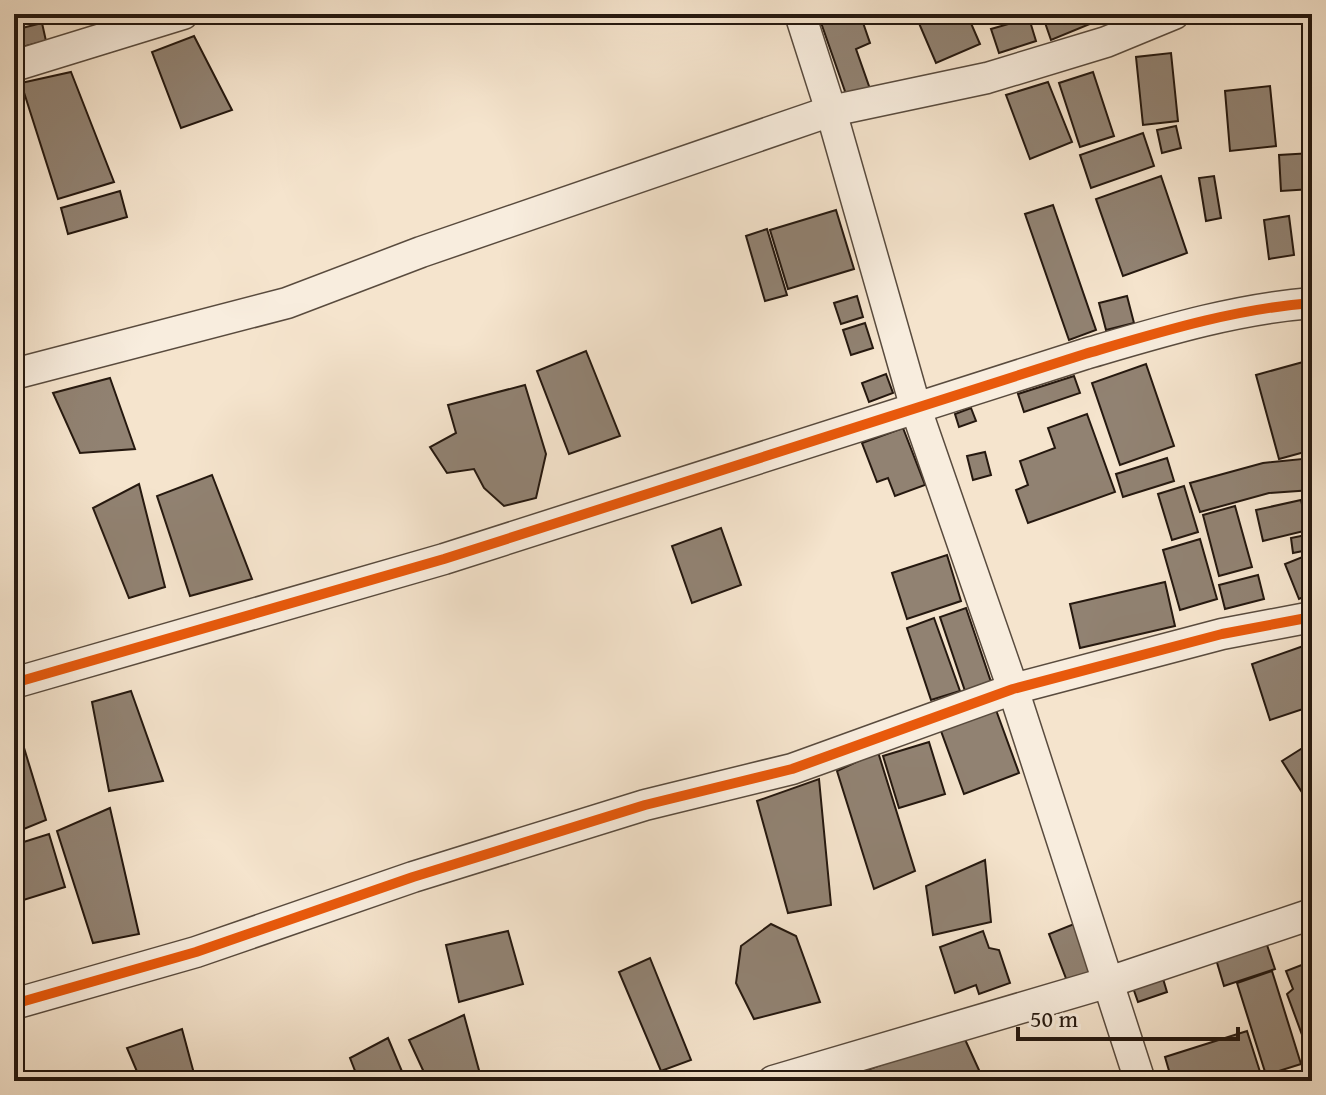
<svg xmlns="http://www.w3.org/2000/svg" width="1326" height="1095" font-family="'Gentium Book Plus',serif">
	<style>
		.building { fill: #918272; stroke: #25180f; stroke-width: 2 }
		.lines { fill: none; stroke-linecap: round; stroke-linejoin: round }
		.minor-casing { stroke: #594b3e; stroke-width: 33 }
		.minor { stroke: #f8edde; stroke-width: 30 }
		.cycleway-casing { stroke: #f8edde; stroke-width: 15 }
		.cycleway { stroke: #e8590c; stroke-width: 10 }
	</style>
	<rect width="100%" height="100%" fill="#f5e4cd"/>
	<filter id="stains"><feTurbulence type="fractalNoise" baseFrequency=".0025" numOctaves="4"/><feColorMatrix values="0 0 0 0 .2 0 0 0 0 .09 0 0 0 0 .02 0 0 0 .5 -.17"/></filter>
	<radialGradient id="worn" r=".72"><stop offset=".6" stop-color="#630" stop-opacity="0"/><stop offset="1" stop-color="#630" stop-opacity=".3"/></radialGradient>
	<g class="building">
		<polygon points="818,14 860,14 870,43 856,49 870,89 847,97"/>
		<polygon points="915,14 967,14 980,44 936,63"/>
		<polygon points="1042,14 1114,14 1051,40"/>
		<polygon points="1029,18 1036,41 999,53 991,29"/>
		<polygon points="42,23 46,41 14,49 14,30"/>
		<polygon points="194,36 232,110 181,128 152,52"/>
		<polygon points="1171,53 1178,121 1143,125 1136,57"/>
		<polygon points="71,72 114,182 58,199 21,83"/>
		<polygon points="1093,72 1114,136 1080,147 1059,83"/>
		<polygon points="1048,82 1072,142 1030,159 1006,95"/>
		<polygon points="1270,86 1276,146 1230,151 1225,91"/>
		<polygon points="1176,126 1181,148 1162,153 1157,130"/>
		<polygon points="1143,133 1154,166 1091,188 1080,155"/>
		<polygon points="1312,153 1312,189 1281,191 1279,155"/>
		<polygon points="1161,176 1187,253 1123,276 1096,199"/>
		<polygon points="1214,176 1221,218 1206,221 1199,178"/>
		<polygon points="120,191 127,217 68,234 61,208"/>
		<polygon points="1053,205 1096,330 1069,340 1025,214"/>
		<polygon points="836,210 854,269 788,289 770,230"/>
		<polygon points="1289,216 1294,255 1269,259 1264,220"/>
		<polygon points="767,229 787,295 765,301 746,236"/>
		<polygon points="857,296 863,317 841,324 834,303"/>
		<polygon points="1127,296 1134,323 1106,330 1099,303"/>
		<polygon points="865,323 873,348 851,355 843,330"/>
		<polygon points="586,351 620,436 569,454 537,371"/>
		<polygon points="1303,362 1312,395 1312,450 1279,459 1256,375"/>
		<polygon points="1146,364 1174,446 1120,465 1092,383"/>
		<polygon points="886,374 893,393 869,402 862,383"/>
		<polygon points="1074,376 1080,393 1024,412 1018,394"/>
		<polygon points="110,378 135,449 80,453 53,393"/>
		<polygon points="525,385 546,454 536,498 504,506 484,488 474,469 447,473 430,447 456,433 448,405"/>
		<polygon points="971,408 976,421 959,427 955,414"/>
		<polygon points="1087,414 1115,492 1028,523 1016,490 1028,485 1020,461 1055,448 1048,428"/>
		<polygon points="903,428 925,485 895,496 888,478 877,482 862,443"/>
		<polygon points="985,452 991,475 973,480 967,456"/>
		<polygon points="1167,458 1174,481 1123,497 1116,474"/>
		<polygon points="1312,458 1312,490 1269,493 1200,512 1190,483 1263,463"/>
		<polygon points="212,475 252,579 190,596 157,496"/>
		<polygon points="139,484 165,587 129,598 93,508"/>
		<polygon points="1184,486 1198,532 1172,540 1158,494"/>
		<polygon points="1301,500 1308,530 1263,541 1256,510"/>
		<polygon points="1235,506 1252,567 1219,576 1203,515"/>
		<polygon points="721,528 741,585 692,603 672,546"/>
		<polygon points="1306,535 1308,550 1293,553 1291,538"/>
		<polygon points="1200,539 1217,599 1180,610 1163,550"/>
		<polygon points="947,555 961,601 907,619 892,573"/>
		<polygon points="1305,556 1312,572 1312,593 1299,599 1285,564"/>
		<polygon points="1258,575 1264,599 1225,609 1219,585"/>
		<polygon points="1165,582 1175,626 1080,648 1070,604"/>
		<polygon points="966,608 991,682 965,691 940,617"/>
		<polygon points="934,618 960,691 931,700 907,628"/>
		<polygon points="1312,643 1312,668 1307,670 1312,685 1312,706 1270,720 1252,664"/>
		<polygon points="131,691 163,781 109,791 92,702"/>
		<polygon points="996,710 1019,773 964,794 941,731"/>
		<polygon points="14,715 46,820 14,833"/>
		<polygon points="929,742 945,794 899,808 883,756"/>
		<polygon points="1312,742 1312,808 1282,761"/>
		<polygon points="878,752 915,871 874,889 837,771"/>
		<polygon points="819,779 831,905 788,913 757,801"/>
		<polygon points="110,808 139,934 93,943 57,831"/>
		<polygon points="49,834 65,887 14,903 14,845"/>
		<polygon points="985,860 991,922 933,935 926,886"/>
		<polygon points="771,924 796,936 820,1002 754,1019 736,983 741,946"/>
		<polygon points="1074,924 1092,972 1067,981 1049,934"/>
		<polygon points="508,931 523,984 459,1002 446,945"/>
		<polygon points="983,931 989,948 999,950 1010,983 979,994 976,985 955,993 940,947"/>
		<polygon points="1265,939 1275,969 1224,986 1215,956"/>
		<polygon points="650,958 691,1060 661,1071 619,972"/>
		<polygon points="1312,961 1312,1062 1287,994 1293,989 1286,971"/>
		<polygon points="1272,971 1301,1064 1266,1075 1237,983"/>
		<polygon points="1161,972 1167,992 1138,1002 1131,982"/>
		<polygon points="464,1015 480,1074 463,1081 428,1081 409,1040"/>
		<polygon points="182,1029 196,1081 141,1081 127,1048"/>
		<polygon points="1247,1031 1262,1078 1253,1081 1172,1081 1165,1057"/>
		<polygon points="963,1035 984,1081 846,1081 845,1078"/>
		<polygon points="388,1038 406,1081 359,1081 350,1058"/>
	</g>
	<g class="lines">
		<defs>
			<g id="minor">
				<polyline points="800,14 831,111 916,409 1013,689 1140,1081"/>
				<polyline points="14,66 183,14"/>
				<polyline points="14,374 287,303 421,252 831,111 987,78 1106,42 1174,14"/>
				<path d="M14,683L444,559L1085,354C1160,332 1234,309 1312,303"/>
				<polyline points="14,1004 196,952 413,877 645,805 792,769 1013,689 1222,634 1312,617"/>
				<polyline points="773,1081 1109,982 1312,914"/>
			</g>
		</defs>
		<use href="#minor" class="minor-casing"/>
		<use href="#minor" class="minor"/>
		<defs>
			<g id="cycleway">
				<path d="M14,683L444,559L1085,354C1160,332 1234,309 1312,303"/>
				<polyline points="14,1004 196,952 413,877 645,805 792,769 1013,689 1222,634 1312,617"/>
			</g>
		</defs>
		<use href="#cycleway" class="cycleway-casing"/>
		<use href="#cycleway" class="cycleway"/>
	</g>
	<rect width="1326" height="1095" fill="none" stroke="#f5e4cd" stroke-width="48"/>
	<rect x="16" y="16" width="1294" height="1063" fill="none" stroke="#25180f" stroke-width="4"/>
	<rect x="24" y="24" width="1278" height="1047" fill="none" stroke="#25180f" stroke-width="2"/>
	<path d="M1018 1027v12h220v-12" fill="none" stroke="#25180f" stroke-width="4"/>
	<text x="1030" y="1027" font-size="24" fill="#25180f" stroke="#f8edde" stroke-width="6" paint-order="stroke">50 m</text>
	<rect width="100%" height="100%" filter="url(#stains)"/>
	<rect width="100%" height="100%" fill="url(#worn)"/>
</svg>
